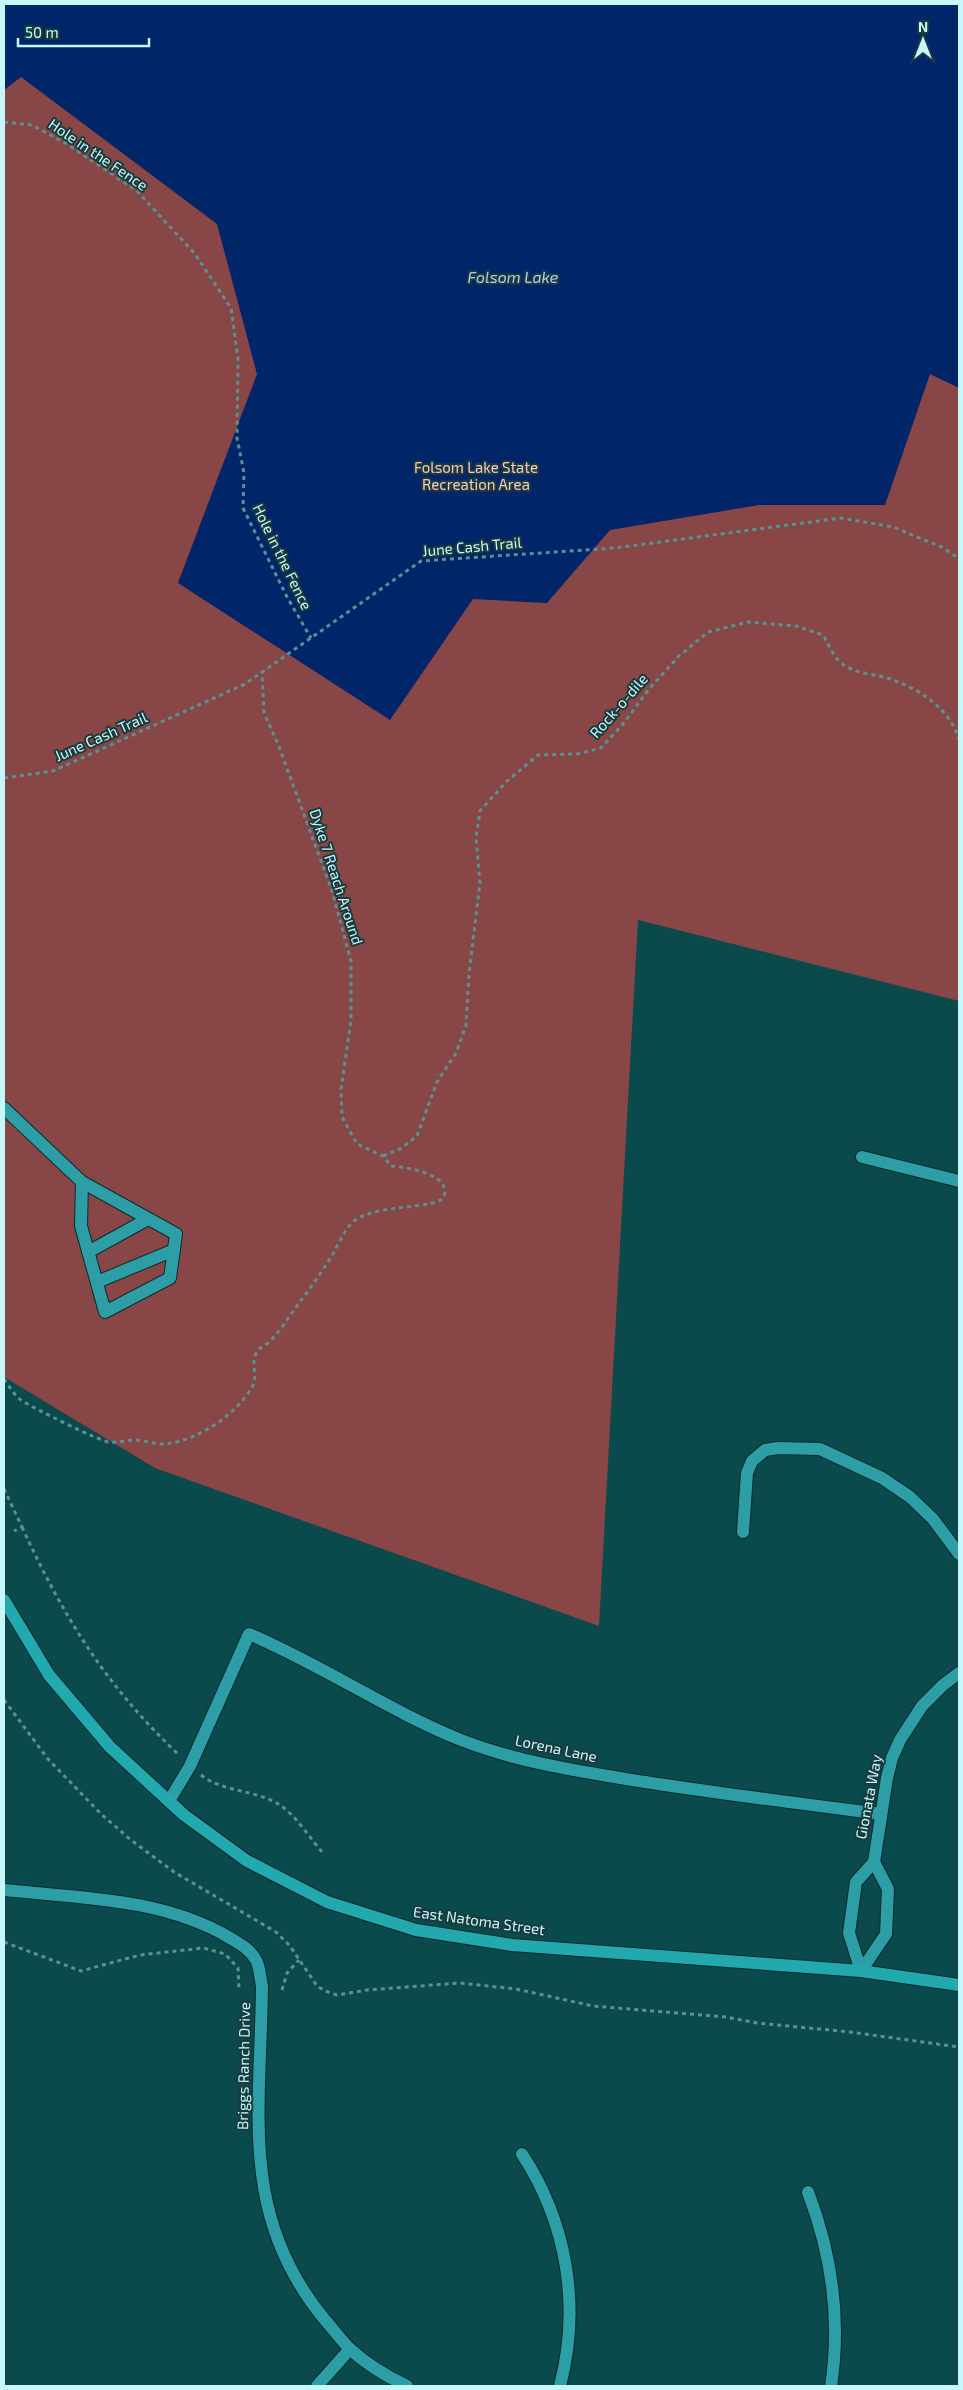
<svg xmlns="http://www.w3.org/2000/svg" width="963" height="2390" font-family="'Exo 2',sans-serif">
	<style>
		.green { fill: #894646 }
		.water { fill: #002569 }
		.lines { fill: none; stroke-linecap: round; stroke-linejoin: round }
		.minor-casing { stroke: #092c2e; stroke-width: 14 }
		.major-casing { stroke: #092c2e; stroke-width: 14 }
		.path { stroke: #599294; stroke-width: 3; stroke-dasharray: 4 4; stroke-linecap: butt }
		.minor { stroke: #2d9ea5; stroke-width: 12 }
		.major { stroke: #22a8af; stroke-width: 12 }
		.labels { text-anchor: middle; stroke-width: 4; stroke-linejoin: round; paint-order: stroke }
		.street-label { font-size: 15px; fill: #c7f7f9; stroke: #1a3b3d }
		.park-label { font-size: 15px; fill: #fbc5c3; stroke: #1a3b3d }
		.water-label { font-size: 16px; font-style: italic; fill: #b1c9f1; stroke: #1a3b3d }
	</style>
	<rect width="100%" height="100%" fill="#0a494c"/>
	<polygon class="green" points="4,4 959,4 959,1001 638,920 599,1626 155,1468 4,1377"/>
	<polygon class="water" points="4,4 959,4 959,388 930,374 885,505 759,505 610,530 547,603 473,599 390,720 178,583 257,374 217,224 21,77 4,90"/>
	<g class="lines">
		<defs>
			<g id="minor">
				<polyline points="4,1108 82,1182 176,1234 170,1278 105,1312 81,1226 82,1182"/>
				<polyline points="862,1157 959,1181"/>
				<polyline points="88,1252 148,1219"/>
				<polyline points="97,1282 174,1250"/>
				<polyline points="743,1532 747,1473 752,1461 765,1450 778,1448 820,1449 882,1478 910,1497 933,1519 959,1554"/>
				<path d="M169,1801L190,1766L249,1634C322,1665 387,1710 461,1740C520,1763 583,1772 645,1782C723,1794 802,1804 881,1814"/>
				<path d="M4,1890C80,1898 163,1898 230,1938C240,1944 250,1949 256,1960C260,1967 260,1978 262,1986C261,2111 238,2215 325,2320C333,2329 341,2340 350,2349C365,2363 388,2377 407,2386"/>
				<polyline points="861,1971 849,1933 856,1882 874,1862 887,1778 892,1758 900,1740 922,1706 943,1685 959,1673"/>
				<polyline points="861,1971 886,1934 888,1889 874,1862"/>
				<path d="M522,2154C567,2223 581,2306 560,2386"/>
				<path d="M808,2192C832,2255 841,2320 831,2386"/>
				<polyline points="317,2386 350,2349"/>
			</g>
			<polyline id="major" points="4,1600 49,1675 110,1747 184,1815 247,1861 327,1902 416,1930 512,1945 861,1971 959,1985"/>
		</defs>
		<use href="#minor" class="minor-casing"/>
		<use href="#major" class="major-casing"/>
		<g class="path">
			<polyline points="4,122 32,125 67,144 137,191 195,254 231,308 238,359 237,438 244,473 243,508 287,597 311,638"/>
			<polyline points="4,778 53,771 245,684 421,561 615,548 841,518 893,527 944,548 959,559"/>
			<path d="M383,1156L400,1149L417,1136L437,1082L456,1053L466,1025L469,973L480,883L476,837L480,811L506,782L538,755L577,754L601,748L623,724L649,689L679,656L708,632L748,622L796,626L823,635C828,643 832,654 839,661C853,675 876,673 893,680C921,690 951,710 959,740"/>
			<path d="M4,1379C9,1386 14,1395 21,1400C29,1406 101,1442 109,1442C116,1443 124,1441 132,1440C143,1439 154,1445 165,1444C197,1441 238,1414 253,1385C258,1375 250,1363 257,1352C260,1347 264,1346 268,1343C278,1334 286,1321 294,1310C307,1292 321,1274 333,1254C338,1245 343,1233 350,1225C368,1202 439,1211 444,1196C452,1174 405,1167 391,1166L383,1156L357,1144L342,1117L341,1089L351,1020V961L332,891L278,744L264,713L262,672"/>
			<polyline points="4,1489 22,1527 14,1531"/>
			<path d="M22,1527C64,1618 106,1686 179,1755"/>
			<polyline points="4,1700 48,1759 101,1814 131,1840 174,1872 276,1932 290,1946 317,1986 325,1991 337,1995 367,1990 460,1983 516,1989 593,2006 726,2017 757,2023 850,2032 959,2047"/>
			<path d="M201,1775C226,1794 260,1789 284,1808C298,1819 310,1838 322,1852"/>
			<polyline points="4,1942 81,1971 140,1955 203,1948 225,1954 238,1968 239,1989"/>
			<polyline points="282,1990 287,1973 299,1960"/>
		</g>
		<use href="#minor" class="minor"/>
		<use href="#major" class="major"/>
	</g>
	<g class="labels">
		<g class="street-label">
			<text transform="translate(98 155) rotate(34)" y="5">Hole in the Fence</text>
			<text transform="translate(472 547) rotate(-5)" y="5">June Cash Trail</text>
			<text transform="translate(282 557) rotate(64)" y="5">Hole in the Fence</text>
			<text transform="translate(619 706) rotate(-49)" y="5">Rock-o-dile</text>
			<text transform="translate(101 737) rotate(-24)" y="5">June Cash Trail</text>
			<text transform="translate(336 877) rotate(72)" y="5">Dyke 7 Reach Around</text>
			<text transform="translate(556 1749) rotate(12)" y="5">Lorena Lane</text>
			<text transform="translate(869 1797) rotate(-79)" y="5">Gionata Way</text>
			<text transform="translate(479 1921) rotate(8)" y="5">East Natoma Street</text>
			<text transform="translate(244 2066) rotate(-89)" y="5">Briggs Ranch Drive</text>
		</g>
		<g class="park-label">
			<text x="476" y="473">Folsom Lake State<tspan x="476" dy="17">Recreation Area</tspan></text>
		</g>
		<g class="water-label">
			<text x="513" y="283">Folsom Lake</text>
		</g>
	</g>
	<rect width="963" height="2390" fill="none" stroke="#c7f7f9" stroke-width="10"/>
	<g transform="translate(923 40)" stroke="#1a3b3d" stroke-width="4" paint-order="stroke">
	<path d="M0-4L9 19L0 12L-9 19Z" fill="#c7f7f9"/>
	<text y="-8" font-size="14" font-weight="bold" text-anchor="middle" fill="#c7f7f9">N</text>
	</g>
	<path d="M18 38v8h131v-8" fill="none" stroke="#c7f7f9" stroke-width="2.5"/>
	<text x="25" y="38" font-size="15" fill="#c7f7f9" stroke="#1a3b3d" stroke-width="4" paint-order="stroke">50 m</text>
</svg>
